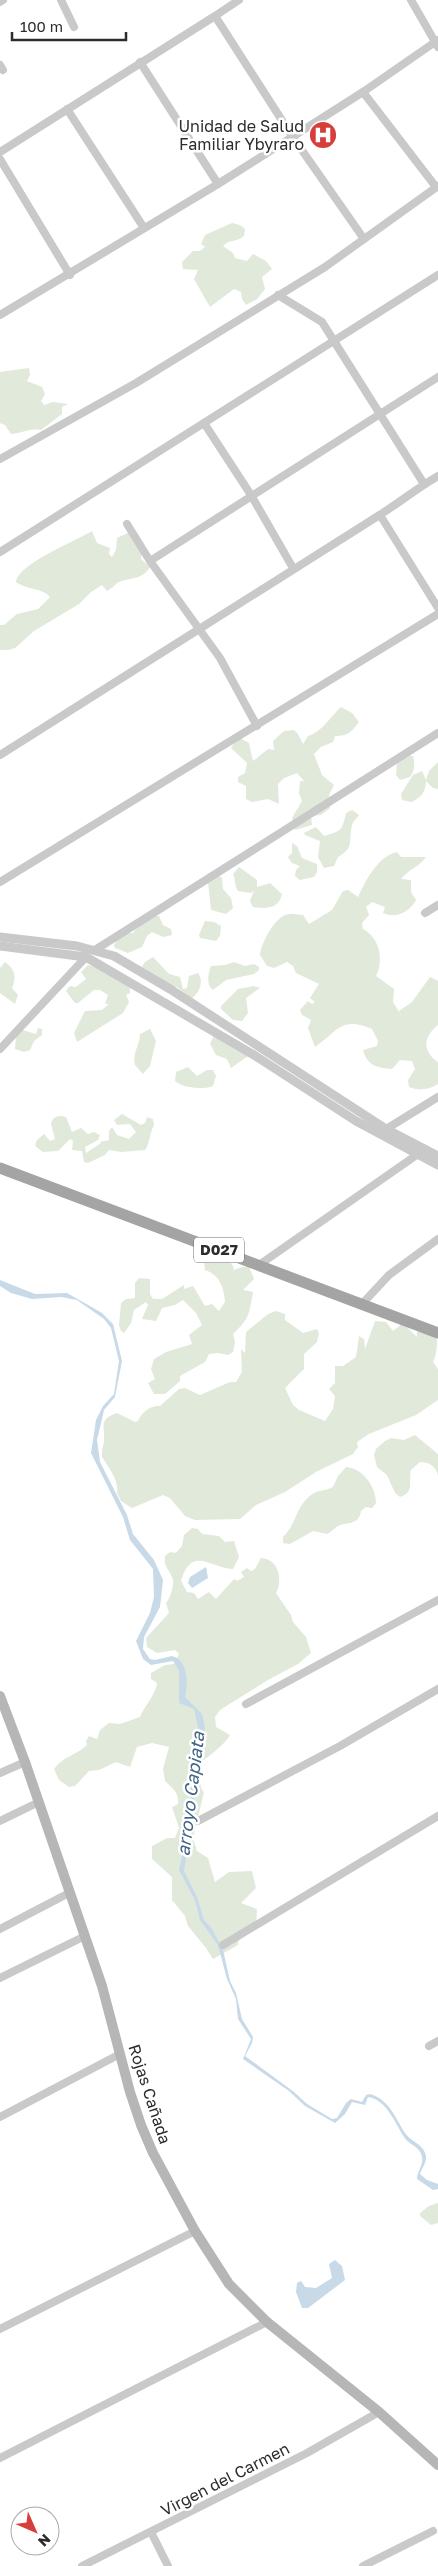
<svg xmlns="http://www.w3.org/2000/svg" width="438" height="2566" font-family="'Golos Text',sans-serif">
	<style>
		.green { fill: #e1e9db }
		.water { fill: #c8d9e8 }
		.lines { fill: none; stroke-linecap: round; stroke-linejoin: round }
		.minor { stroke: #c9c9c9; stroke-width: 8 }
		.tertiary { stroke: #c9c9c9; stroke-width: 9 }
		.secondary { stroke: #b6b6b6; stroke-width: 10 }
		.primary { stroke: #a4a4a4; stroke-width: 11 }
		.labels { text-anchor: middle; stroke-width: 5; stroke-linejoin: round; paint-order: stroke }
		.shield { fill: #fff; stroke: #6b6b6b; stroke-width: 1 }
		.shield-label { font-size: 15px; font-weight: bold; fill: #2c2c2c }
		.poi-label { font-size: 16px; fill: #2c2c2c; stroke: #fff; text-anchor: end }
		.street-label { font-size: 16px; fill: #2c2c2c; stroke: #fff }
		.water-label { font-size: 18px; font-style: italic; fill: #416687; stroke: #fff }
	</style>
	<rect width="100%" height="100%" fill="#fff"/>
	<g class="green">
		<path d="M232,223L240,225L245,229L244,236C238,242 230,239 223,246L233,253L235,258L247,261L253,254L266,261L272,269L262,277L265,289L257,299L246,305L242,299L241,292L234,289L210,307L194,279L198,270L183,269L182,262L193,251H200L205,247L201,244L205,235Z"/>
		<path d="M29,368L30,375L27,381L42,387L45,394L41,401L44,405L53,402L68,404L62,407V414L41,430C29,428 23,433 11,434L5,425L0,423V372Z"/>
		<path d="M92,531L97,543L110,548L109,554L112,557L116,550L117,538L132,531L143,546L141,559L150,567C142,581 128,577 117,583C114,586 111,589 107,591L102,585L91,592L79,604L34,631L15,648L8,650H0V625H4L17,614L38,609L50,597C43,588 27,590 16,582C19,563 76,541 92,531Z"/>
		<path d="M341,707L352,713L359,722C351,732 349,736 335,736L333,742L321,747L314,754L322,775L334,785L329,795L330,808L321,815L311,816L312,825L295,830L292,818L302,801L299,793L300,781H304L297,773L284,778L278,784L279,804L268,799L252,802L246,799V786L238,782V777L245,773L247,763L231,748L238,737L249,743L253,761L268,749L274,750L273,741L284,731L294,730L298,734L303,744L308,736C322,732 330,717 341,707Z"/>
		<path d="M407,756H413C416,764 413,774 410,777L400,780L396,775L397,763Z"/>
		<path d="M438,762V789L433,788L426,781C425,793 422,797 411,802L402,800L401,794L413,775L422,771L426,780L429,771Z"/>
		<path d="M352,810L359,815C357,818 353,821 352,825C348,842 355,847 338,857L334,866L324,868L318,857L320,841L305,835L304,833L316,827L324,836C340,831 342,832 346,813Z"/>
		<polygon points="292,843 297,846 302,858 317,864 317,872 314,877 300,880 295,876 296,870 300,866 292,863 288,857 292,853"/>
		<path d="M397,852L401,857H426C419,867 409,869 401,879L411,880V892L416,900C409,912 397,919 383,913L385,907L372,902L366,907L369,915L362,923L363,929C380,938 384,960 376,976L394,989L393,1002L401,1015L399,1011L412,1002L430,977L438,981V1025C423,1037 422,1051 438,1062V1084C429,1090 419,1091 409,1087L408,1080L415,1069L412,1061L400,1060L392,1069C378,1068 367,1066 363,1050L377,1046L378,1041L372,1029C341,1016 338,1031 315,1047L308,1028L311,1020L302,1015L300,1010L308,1001L312,1004L315,1002L310,998L319,984L296,973L293,966L287,962L274,968L267,966L260,955C261,943 276,914 290,914C294,913 299,915 303,915L309,924L332,910L343,891L348,890L358,897C366,880 378,856 397,852Z"/>
		<path d="M239,867L257,880V887L270,883L282,894C279,909 266,909 253,907L250,901L254,890L251,893L238,891C234,886 236,880 233,874Z"/>
		<polygon points="217,874 222,878 223,889 231,898 233,908 226,914 211,910 208,882"/>
		<path d="M153,916H159L163,925L171,929L172,935L163,937L152,932L147,936L142,947L128,953L115,948L114,945C121,936 121,933 133,933L141,922Z"/>
		<polygon points="205,921 214,922 221,926 220,936 216,941 200,938 199,935"/>
		<path d="M153,957L169,974L180,977L183,989L187,988L189,976L198,973C204,981 200,993 191,999L177,987H170L142,967L145,962Z"/>
		<path d="M5,962C15,969 17,977 12,988L18,995L15,1004L0,993V968Z"/>
		<path d="M234,962L245,966L254,964L259,967V970L254,974L226,980L213,990C206,985 208,973 211,966L225,965Z"/>
		<polygon points="88,965 104,969 130,983 130,993 126,995 129,1002 123,1013 77,1042 74,1033 85,1011 102,1010 109,1004 105,1004 108,995 100,990 94,990 78,1003 75,1003 66,991 70,986 76,987 86,979 81,972"/>
		<polygon points="254,986 260,988 246,998 248,1013 242,1021 233,1020 221,1009 221,1006 238,989"/>
		<polygon points="38,1028 42,1029 42,1035 34,1041 30,1050 24,1052 15,1049 16,1036 23,1030 36,1034"/>
		<path d="M150,1029L156,1041L150,1066L143,1074L135,1065C132,1053 140,1045 140,1034Z"/>
		<polygon points="214,1035 238,1051 240,1049 248,1056 231,1068 227,1059 216,1055 210,1044"/>
		<path d="M188,1067L197,1076L207,1070H213L216,1076L213,1086C204,1090 182,1088 175,1081L176,1072Z"/>
		<path d="M122,1114L141,1125L145,1123L147,1117L153,1119L154,1125C150,1132 149,1146 145,1150L121,1152L109,1150L105,1155L88,1163L84,1162L82,1151L72,1150L73,1141L70,1139L58,1151L43,1152L35,1146L37,1140L44,1134L50,1141L55,1139L51,1124C53,1116 59,1115 66,1117L72,1132L81,1128L88,1134L94,1132L100,1135L98,1140L85,1147L86,1153L101,1143L100,1142L109,1140V1131L112,1127L117,1135L129,1139L136,1132L130,1124L117,1125L114,1120Z"/>
		<path d="M221,1255L232,1264L234,1270L242,1267H249L254,1279L243,1290L253,1292C249,1314 250,1318 233,1334L235,1342L233,1352L228,1355L218,1353L209,1354L205,1362L180,1376V1381L165,1394H154L148,1383L155,1379L151,1369L154,1359L166,1352L192,1344L189,1335L202,1325L196,1313L183,1300L175,1305L162,1308L156,1321L142,1319L148,1305L146,1302L134,1310L131,1323L124,1333L121,1331L119,1325L121,1303L126,1299L135,1298V1283L139,1278L150,1279V1294L153,1299H162L184,1285V1289L193,1286L205,1306L212,1304L219,1311L225,1302C224,1288 220,1275 205,1270L204,1261Z"/>
		<path d="M276,1311L285,1314V1320L303,1333L317,1329L319,1333L317,1342L304,1354V1369L285,1388L293,1405L299,1410L325,1421L333,1409L335,1396L329,1389L335,1383V1366H343L356,1357L359,1336L364,1339L365,1349L375,1321L386,1322L393,1331L403,1323L417,1337V1332L435,1327C438,1335 438,1353 433,1362L438,1369V1400L416,1415L369,1434L357,1442L358,1447L353,1454L316,1472L285,1492L256,1505L240,1519L195,1520L185,1516L170,1498L163,1495L132,1508L121,1501L117,1493C119,1480 109,1468 102,1457C101,1450 104,1446 104,1440C105,1425 98,1420 117,1413L135,1422L138,1421C141,1413 150,1405 160,1406L179,1389L185,1388L200,1395L230,1382H236L242,1372L241,1349L245,1353L246,1332L268,1314Z"/>
		<path d="M415,1435L438,1454V1476C436,1466 429,1462 420,1462L411,1470C408,1482 415,1492 400,1497L395,1493L387,1475L377,1467L374,1455L376,1449L385,1441L391,1438L404,1440Z"/>
		<path d="M346,1467C363,1468 376,1487 376,1503L372,1508L366,1507L361,1511C359,1524 351,1522 340,1525C335,1527 332,1532 327,1534L313,1531L290,1544L283,1543V1537C296,1525 296,1506 311,1495C317,1490 326,1491 333,1487L338,1476Z"/>
		<path d="M192,1528L198,1529L202,1534L219,1536L225,1542L234,1541L239,1557L233,1569C209,1568 192,1545 181,1581L187,1592L194,1593L198,1599L209,1592L216,1599L234,1579L237,1581L244,1577L241,1572L247,1568L251,1571L255,1569L261,1558C279,1559 283,1580 276,1593L291,1615L293,1622L306,1637L311,1653L298,1664L268,1680L220,1710L215,1717L216,1727L230,1735C224,1746 208,1756 198,1765L201,1788L204,1792L193,1838L197,1851L208,1858L215,1882L229,1872L252,1871L256,1888L241,1903L257,1909L256,1927L239,1937L238,1945L213,1959L206,1948L188,1926L185,1916L172,1900V1877L152,1859V1846L167,1838H175L179,1828L172,1807L178,1804C179,1792 173,1789 165,1781L163,1769L169,1747L152,1743L137,1747L130,1767L116,1762L99,1770L89,1771L75,1786L69,1787L59,1780L54,1769C63,1756 77,1755 87,1745L86,1741L89,1736L97,1739L100,1730L109,1723L120,1724L140,1717C144,1707 157,1692 157,1683L151,1679V1673L165,1665L174,1664L179,1654L175,1650L157,1653L147,1647L146,1638L169,1613L166,1603C170,1599 174,1586 173,1580C171,1571 163,1567 165,1556L170,1552L176,1553L182,1546L184,1535Z"/>
		<polygon points="438,2203 438,2223 431,2225 420,2216 420,2213 429,2206"/>
	</g>
	<g class="water">
		<path d="M0,1280L35,1294L67,1293L102,1313L113,1324L122,1361L115,1397L104,1410L97,1440L100,1462L127,1515L133,1534L154,1560L163,1580L160,1607L144,1637L143,1649L150,1659L155,1660L172,1656C189,1661 188,1683 185,1697L202,1714L205,1728L195,1776L196,1792L191,1811L192,1821L184,1871L197,1897L204,1920L212,1929L223,1950L230,1981L236,1993L242,2019L253,2037L252,2043L245,2056L294,2092L307,2104L332,2119L337,2118L346,2103L351,2099L362,2102L366,2095L370,2094C390,2100 395,2118 405,2133C411,2142 424,2144 426,2156C427,2162 422,2168 420,2174L427,2180L438,2184V2189L433,2190L417,2179C417,2171 424,2164 422,2157C420,2146 409,2145 404,2137C395,2123 387,2100 368,2097L365,2105L352,2102L345,2114L335,2123L305,2106L289,2091L243,2059L251,2039L238,2019L236,1999L227,1979L218,1945L200,1920L195,1900L179,1870L188,1829L192,1771L200,1736L194,1709L179,1703V1671L173,1661L151,1665L143,1659L136,1641L150,1613L154,1597L153,1569L130,1540L123,1517L91,1453L96,1420L103,1406L114,1394L119,1361L111,1328L104,1319L77,1300L61,1297L32,1299L11,1293L0,1286Z"/>
		<polygon points="206,1567 208,1578 192,1588 188,1583 190,1577"/>
		<polygon points="335,2260 342,2266 345,2280 308,2308 302,2308 296,2292 297,2283 301,2281 305,2287 316,2288 332,2278 329,2264"/>
	</g>
	<g class="lines">
		<g class="minor">
			<polyline points="61,0 74,27"/>
			<polyline points="239,0 215,16 292,136 364,239"/>
			<polyline points="411,0 438,47"/>
			<polyline points="0,2 3,0"/>
			<polyline points="140,62 218,184"/>
			<polyline points="0,65 3,70"/>
			<polyline points="363,92 436,187"/>
			<polyline points="67,109 144,228"/>
			<polyline points="0,152 215,16"/>
			<polyline points="0,159 70,275"/>
			<polyline points="278,295 322,322 424,484"/>
			<polyline points="0,315 218,184 363,92 438,40"/>
			<polyline points="204,423 251,495 293,568"/>
			<polyline points="0,459 136,383 325,267 438,186"/>
			<polyline points="380,515 438,608"/>
			<polyline points="127,524 150,561"/>
			<polyline points="0,552 438,275"/>
			<polyline points="257,726 220,658 150,561 438,377"/>
			<path d="M0,755C126,676 252,595 378,516C399,503 417,488 438,476"/>
			<polyline points="0,882 438,614"/>
			<polyline points="425,913 438,905"/>
			<polyline points="95,950 438,733"/>
			<polyline points="0,1049 86,957"/>
			<polyline points="383,1131 438,1097"/>
			<polyline points="259,1265 418,1154"/>
			<polyline points="362,1304 389,1275 438,1239"/>
			<polyline points="246,1704 438,1600"/>
			<polyline points="0,1773 25,1762"/>
			<polyline points="0,1821 39,1802"/>
			<polyline points="198,1821 340,1746 438,1689"/>
			<polyline points="0,1929 69,1893"/>
			<polyline points="223,1945 438,1816"/>
			<polyline points="0,1978 85,1936"/>
			<polyline points="429,2046 438,2041"/>
			<polyline points="0,2117 120,2054"/>
			<polyline points="0,2329 195,2231"/>
			<polyline points="0,2458 267,2322"/>
			<polyline points="151,2532 168,2566"/>
			<polyline points="82,2566 307,2453 379,2412"/>
			<polyline points="363,2566 433,2531"/>
		</g>
		<g class="tertiary">
			<polyline points="0,937 77,946 114,956 170,989 386,1129 438,1156"/>
			<polyline points="0,946 86,957 254,1055 356,1121 438,1165"/>
		</g>
		<polyline class="secondary" points="0,1696 25,1762 102,1986 130,2092 141,2125 153,2153 195,2231 229,2284 267,2322 379,2412 438,2465"/>
		<polyline class="primary" points="0,1168 438,1333"/>
	</g>
	<defs>
		<symbol id="hospital-disc" viewBox="-11 -11 22 22"><circle r="9.5" fill="#d63e3b" stroke="#fff"/><path d="M-5-5h3v3.5h4V-5h3V5h-3V1.5h-4V5h-3Z" fill="#fff"/></symbol>
	</defs>
	<g fill-rule="evenodd">
		<use href="#hospital-disc" x="307" y="119" width="32" height="32"/>
	</g>
	<g class="labels">
		<rect class="shield" x="194" y="1237.5" width="50" height="25" rx="4"/>
		<g class="shield-label">
			<text x="219" y="1255">D027</text>
		</g>
		<g class="poi-label">
			<text x="304" y="132">Unidad de Salud<tspan x="304" dy="18">Familiar Ybyraro</tspan></text>
		</g>
		<g class="street-label">
			<text transform="translate(150 2094) rotate(72)" y="6">Rojas Cañada</text>
			<text transform="translate(225 2479) rotate(-27)" y="6">Virgen del Carmen</text>
		</g>
		<g class="water-label">
			<text transform="translate(191 1794) rotate(-83)" y="6">arroyo Capiata</text>
		</g>
	</g>
	<g transform="translate(35 2531) rotate(135)"><circle r="24" fill="#ffffff" stroke="#ababab"/>
	<path d="M0-4L9 19L0 12L-9 19Z" fill="#d63e3b"/>
	<text y="-8" font-size="14" font-weight="bold" text-anchor="middle" fill="#2c2c2c">N</text>
	</g>
	<path d="M12 32v8h114v-8" fill="none" stroke="#2c2c2c" stroke-width="2.5"/>
	<text x="20" y="32" font-size="15" fill="#2c2c2c" stroke="#ffffff" stroke-width="4" paint-order="stroke">100 m</text>
</svg>
